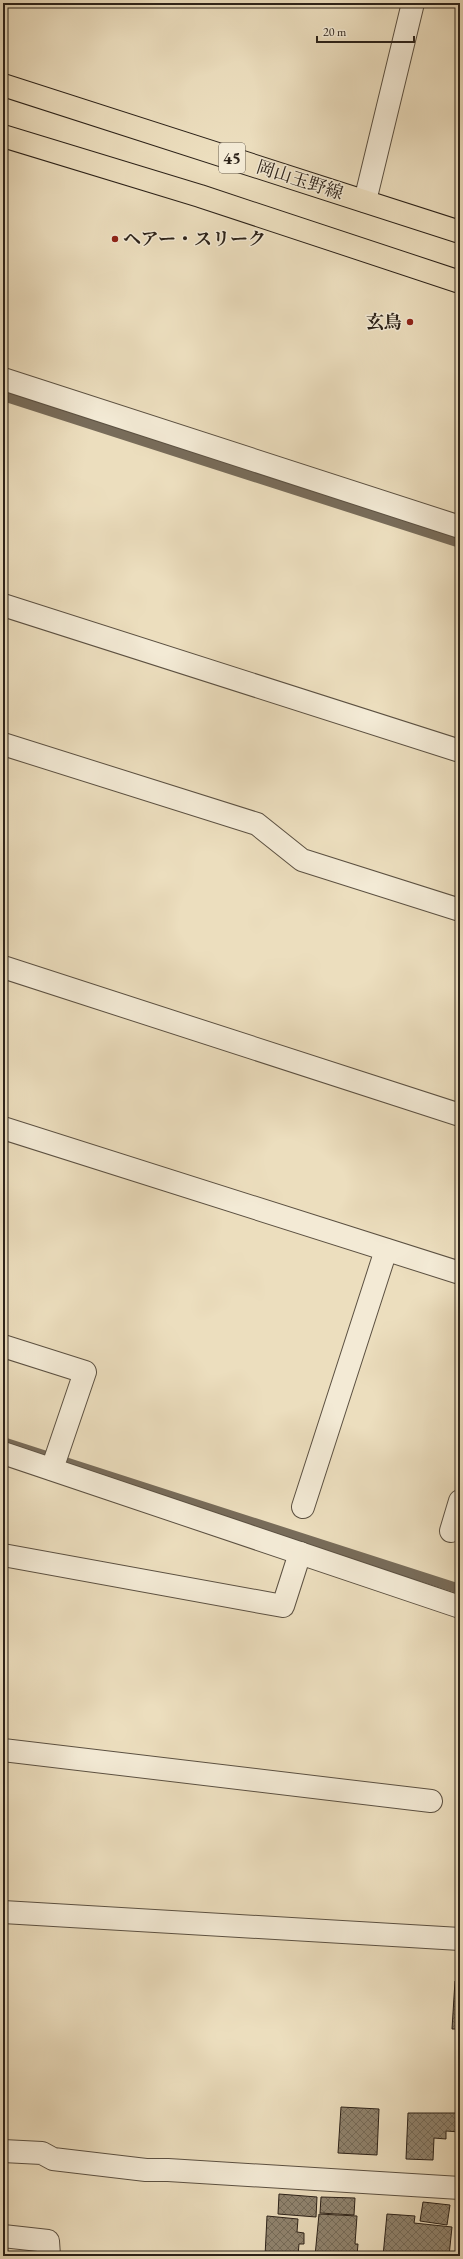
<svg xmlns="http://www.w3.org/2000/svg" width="463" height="2259" font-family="'EB Garamond','Noto Serif JP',serif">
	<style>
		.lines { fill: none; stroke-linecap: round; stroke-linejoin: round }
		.stream { stroke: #786c5a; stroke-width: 10 }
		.building { fill: url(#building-cross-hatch); stroke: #2c2219 }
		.minor-casing { stroke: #5c5142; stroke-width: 24 }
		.primary-casing { stroke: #2c2219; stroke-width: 24 }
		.minor { stroke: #f3ead5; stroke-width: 22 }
		.primary { stroke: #ecdebe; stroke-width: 22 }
		.poi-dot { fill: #8f2418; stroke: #f3ead5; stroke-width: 1.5 }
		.labels { text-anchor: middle; stroke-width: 3; stroke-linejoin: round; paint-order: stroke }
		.shield { fill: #f3ead5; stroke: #685e51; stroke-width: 1 }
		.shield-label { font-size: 17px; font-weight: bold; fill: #2c2219 }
		.street-label { font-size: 18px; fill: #2c2219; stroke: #f3ead5 }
		.poi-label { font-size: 18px; font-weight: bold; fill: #2c2219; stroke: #f3ead5; text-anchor: start }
	</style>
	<defs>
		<pattern id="building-cross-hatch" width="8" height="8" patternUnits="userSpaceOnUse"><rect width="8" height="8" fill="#90846f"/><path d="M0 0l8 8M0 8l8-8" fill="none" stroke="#766c5a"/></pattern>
	</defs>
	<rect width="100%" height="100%" fill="#ecdebe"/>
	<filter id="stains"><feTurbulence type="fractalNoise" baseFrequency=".005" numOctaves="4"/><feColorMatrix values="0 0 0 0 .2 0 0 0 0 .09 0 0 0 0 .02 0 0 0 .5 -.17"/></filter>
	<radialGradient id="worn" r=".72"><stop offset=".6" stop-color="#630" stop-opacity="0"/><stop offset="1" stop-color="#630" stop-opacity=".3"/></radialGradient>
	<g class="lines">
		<g class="stream">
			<polyline points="3,396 460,543"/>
			<polyline points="3,1442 460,1589"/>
		</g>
	</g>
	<g class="building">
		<polygon points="455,1981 460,1982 460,2029 452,2029"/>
		<polygon points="341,2107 379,2109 377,2155 338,2153"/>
		<polygon points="408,2113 460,2113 460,2132 446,2131 446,2139 434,2138 433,2160 406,2159"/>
		<polygon points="279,2194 317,2197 316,2217 278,2214"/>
		<polygon points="321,2197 355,2198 354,2215 320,2213"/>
		<polygon points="423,2202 450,2205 447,2225 420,2221"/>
		<polygon points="319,2214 357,2216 355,2244 358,2244 357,2256 315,2256"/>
		<polygon points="387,2214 415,2216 414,2223 452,2227 449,2256 383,2256"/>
		<polygon points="267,2216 298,2219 297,2232 304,2233 304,2244 299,2244 298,2256 265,2256"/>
	</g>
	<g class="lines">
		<defs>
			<g id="minor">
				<polyline points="365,201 413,3"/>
				<polyline points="3,379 460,527"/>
				<polyline points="3,605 460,751"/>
				<polyline points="3,744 257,824 302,860 460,910"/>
				<polyline points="3,967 460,1115"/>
				<polyline points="3,1128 460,1273"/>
				<polyline points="3,1346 85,1372 52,1469"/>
				<polyline points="3,1453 460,1607"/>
				<polyline points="303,1507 386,1250"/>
				<polyline points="451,1531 460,1501"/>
				<polyline points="3,1555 283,1606 300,1553"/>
				<polyline points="3,1750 431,1801"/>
				<polyline points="3,1912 460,1939"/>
				<polyline points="3,2151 42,2153 53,2159 146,2170 168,2170 460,2188"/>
				<polyline points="3,2236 48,2241 49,2256"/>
			</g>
			<g id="primary">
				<polyline points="3,85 460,232"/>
				<polyline points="3,136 200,196 460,282"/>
			</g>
		</defs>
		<use href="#minor" class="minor-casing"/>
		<use href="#primary" class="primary-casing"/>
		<use href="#minor" class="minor"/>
		<use href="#primary" class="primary"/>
	</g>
	<g class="poi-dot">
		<circle cx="115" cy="239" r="4"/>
		<circle cx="410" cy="322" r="4"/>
	</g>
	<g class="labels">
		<rect class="shield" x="219" y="143" width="26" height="30" rx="3"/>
		<g class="shield-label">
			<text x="232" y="164">45</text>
		</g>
		<g class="street-label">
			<text transform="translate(300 180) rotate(18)" y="6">岡山玉野線</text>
		</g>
		<g class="poi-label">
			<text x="123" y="245">ヘアー・スリーク</text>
			<text x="402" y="328" text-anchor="end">玄鳥</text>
		</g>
	</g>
	<rect width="463" height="2259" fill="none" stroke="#ecdebe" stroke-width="16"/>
	<rect x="4" y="4" width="455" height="2251" fill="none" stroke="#2c2219" stroke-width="2"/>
	<rect x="8" y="8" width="447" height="2243" fill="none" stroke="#2c2219"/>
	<path d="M317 36v6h97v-6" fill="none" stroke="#2c2219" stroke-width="2"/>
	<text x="323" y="36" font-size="12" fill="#2c2219" stroke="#f3ead5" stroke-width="3" paint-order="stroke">20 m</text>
	<rect width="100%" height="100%" filter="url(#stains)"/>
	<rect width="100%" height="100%" fill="url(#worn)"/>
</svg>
